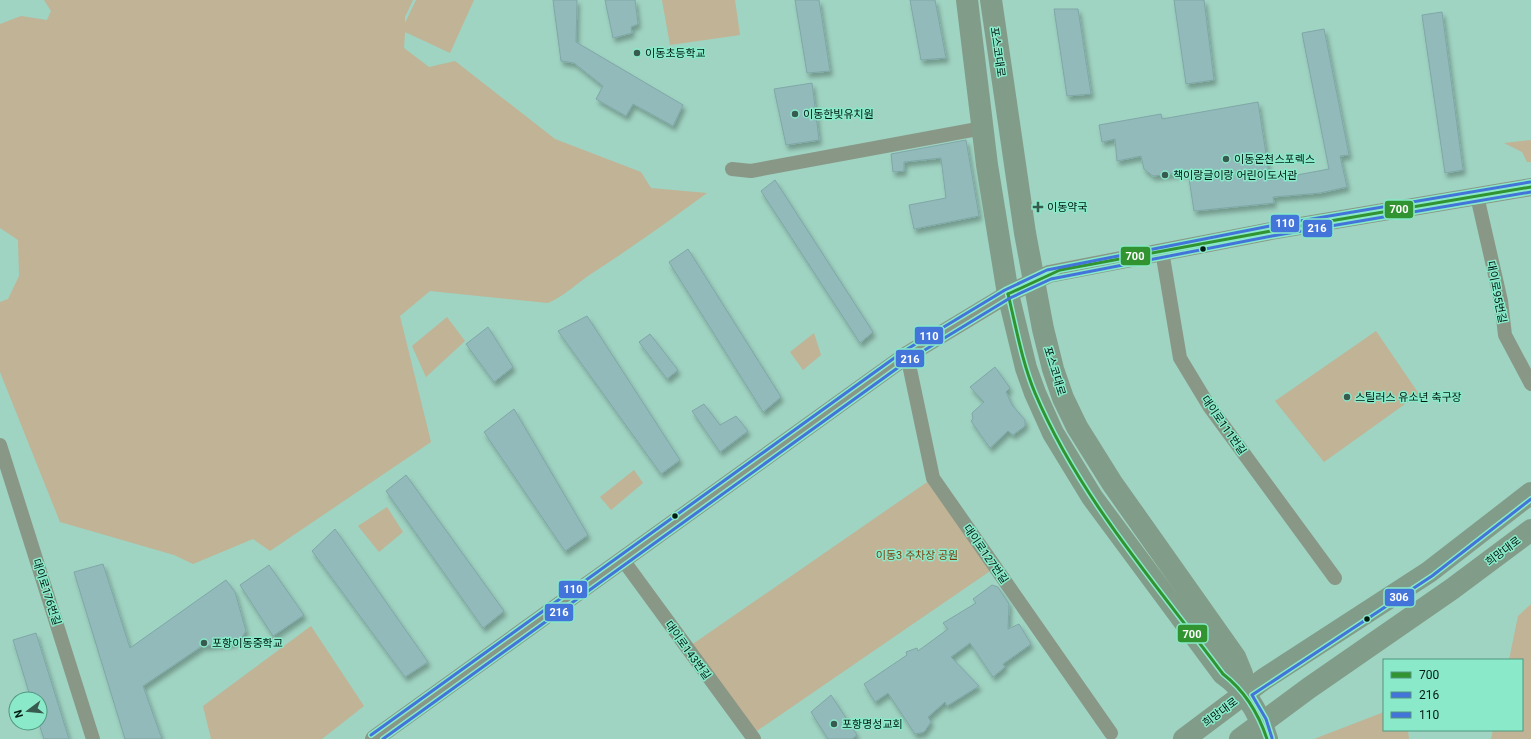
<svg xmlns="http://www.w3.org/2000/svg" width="1531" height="739" font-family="Roboto,'Noto Sans KR',sans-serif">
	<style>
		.green { fill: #c1b395 }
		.building { fill: #92baba; stroke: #7fa7a7; filter: url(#shadow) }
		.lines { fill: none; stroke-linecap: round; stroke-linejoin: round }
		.minor { stroke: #899786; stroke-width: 14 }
		.tertiary { stroke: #899786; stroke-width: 18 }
		.primary { stroke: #819c88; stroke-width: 22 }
		.bus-1-casing { stroke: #89e9c9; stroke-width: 6 }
		.bus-2-casing { stroke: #89e9c9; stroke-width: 6 }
		.bus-3-casing { stroke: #89e9c9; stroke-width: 6 }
		.bus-4-casing { stroke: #89e9c9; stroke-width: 6 }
		.bus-1 { stroke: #329431; stroke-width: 3 }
		.bus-2 { stroke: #4374d9; stroke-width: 3 }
		.bus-3 { stroke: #4374d9; stroke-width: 3 }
		.bus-4 { stroke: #4374d9; stroke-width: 3 }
		.poi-dot { fill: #385b50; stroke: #89e9c9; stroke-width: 1.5 }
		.bus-dot { fill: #001b12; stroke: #89e9c9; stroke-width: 1.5 }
		.labels { text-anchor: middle; stroke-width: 3; stroke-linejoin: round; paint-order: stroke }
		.street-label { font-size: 11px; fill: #001b12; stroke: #89e9c9 }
		.poi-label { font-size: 11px; fill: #001b12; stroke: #89e9c9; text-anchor: start }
		.park-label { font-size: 11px; fill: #7d3b0b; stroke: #89e9c9 }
		.line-badge { stroke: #89e9c9; stroke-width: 1.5 }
		.badge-label { font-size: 11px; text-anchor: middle; font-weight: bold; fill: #fff }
	</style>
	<defs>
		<filter id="shadow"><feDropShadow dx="2.5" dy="4.5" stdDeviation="2" flood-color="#0004"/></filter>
	</defs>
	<rect width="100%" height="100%" fill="#9fd3c2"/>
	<g class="green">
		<path d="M44,0H413L405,17V23L416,0H474L450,53L405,32L404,48L429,67L455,61L555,139L641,172L651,188L707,193C669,221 631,248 591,274C576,284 564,296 548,303L430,291L400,316L431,442L270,551L253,539L193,564L174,555L60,522L0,372V302L8,299L19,276L18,240L0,228V24L21,16L47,20L51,11Z"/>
		<polygon points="662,0 735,0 740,35 670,45"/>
		<polygon points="1531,140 1531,162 1527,162 1522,152 1504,143"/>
		<polygon points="447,317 465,341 426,377 412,346"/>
		<polygon points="1376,331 1419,394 1324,462 1275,401"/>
		<polygon points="814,333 821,355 803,370 790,352"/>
		<polygon points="634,470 643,483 611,510 600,497"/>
		<polygon points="933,478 996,567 751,735 687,648"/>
		<polygon points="387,507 403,532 379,552 358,526"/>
		<polygon points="1531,604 1531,739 1491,739 1493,730 1522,730 1522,660 1509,660 1518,616"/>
		<polygon points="311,626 364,706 322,739 211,739 203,706"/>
		<polygon points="1384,712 1384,730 1408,730 1409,739 1314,739"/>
	</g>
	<g class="building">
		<polygon points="553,0 577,0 576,42 683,105 673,126 633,104 626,116 596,99 603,86 574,63 561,61"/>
		<polygon points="605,0 635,0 638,24 631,27 632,33 613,38"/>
		<polygon points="795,0 819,0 830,71 807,73"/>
		<polygon points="910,0 935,0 946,58 921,60"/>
		<polygon points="1174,0 1204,0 1214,80 1186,84"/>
		<polygon points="1054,9 1078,9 1091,94 1067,96"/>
		<polygon points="1442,12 1463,170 1445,173 1422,15"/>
		<polygon points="1324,29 1349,155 1340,156 1347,187 1320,193 1273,197 1274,203 1194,211 1188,172 1153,176 1144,169 1141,156 1117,161 1115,139 1102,142 1099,125 1161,114 1162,119 1258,102 1270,180 1329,169 1302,33"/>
		<polygon points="812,83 819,140 786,145 774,89"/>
		<polygon points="966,140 979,216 914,229 909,205 946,198 941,158 904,162 904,171 893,172 891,154"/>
		<polygon points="775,180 873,332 860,343 761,191"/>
		<polygon points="688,249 781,397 763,412 669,262"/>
		<polygon points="587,316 680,460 661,474 558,331"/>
		<polygon points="488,327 513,367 494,382 466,344"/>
		<polygon points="650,334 678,370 667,379 639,342"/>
		<polygon points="995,367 1010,388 1006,392 1012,405 1025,420 1025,426 1013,435 1008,431 990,448 971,421 973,419 972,413 984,402 970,387"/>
		<polygon points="704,404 720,425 736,416 748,431 720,452 692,411"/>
		<polygon points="514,409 588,535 565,551 484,432"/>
		<polygon points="406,475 504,611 483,628 386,491"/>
		<polygon points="335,529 428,662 405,677 312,551"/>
		<polygon points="103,564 130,648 226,580 235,592 246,631 242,637 237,641 231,643 202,646 143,686 162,739 125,739 74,572"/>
		<polygon points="269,565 304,615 273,636 240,585"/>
		<polygon points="992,585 998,587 1009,604 1008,629 1019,624 1031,644 1003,664 1005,667 993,677 970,643 951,657 979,686 947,706 945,702 928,717 931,722 924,732 915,734 888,693 875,702 864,684 907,655 906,652 917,648 918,651 948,629 943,623 976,603 973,599"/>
		<polygon points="36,633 69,739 44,739 40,727 40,699 31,699 13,640"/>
		<polygon points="831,695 857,735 852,739 828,739 811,712"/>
	</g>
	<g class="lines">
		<g class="minor">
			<polyline points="732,169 751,171 983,128"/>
			<polyline points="1477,196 1501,301 1505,335 1531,384"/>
			<polyline points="1162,251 1180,358 1209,406 1335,578"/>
			<polyline points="907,355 933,478 1111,733"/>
			<polyline points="0,445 93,739"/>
			<polyline points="623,560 754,739"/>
		</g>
		<polyline class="tertiary" points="374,739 907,355 1008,294 1049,274 1271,231 1531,187"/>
		<g class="primary">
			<path d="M967,0L987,165L1008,294L1026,368L1035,393L1053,433L1092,497L1223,674C1246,690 1259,712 1267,739"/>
			<polyline points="991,0 1025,233 1043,329 1053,369 1063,398 1077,427 1112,483 1235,657 1242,674 1245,693"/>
			<polyline points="1184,739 1264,679 1429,572 1531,493"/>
			<polyline points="1240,739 1309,688 1452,589 1531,530"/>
		</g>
		<defs>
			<g id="bus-1">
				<polyline points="1008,294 1060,270 1271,231 1531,187"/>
				<path d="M1008,294C1016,327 1022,362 1035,393C1079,497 1156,584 1223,674C1245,691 1258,712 1267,739"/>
			</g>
			<polyline id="bus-2" points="383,739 910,359 1010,298 1051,279 1272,236 1531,192"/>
			<polyline id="bus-3" points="371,735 904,351 1005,290 1047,270 1270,226 1530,182"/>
			<polyline id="bus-4" points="1272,738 1266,719 1252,695 1432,576 1531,499"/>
		</defs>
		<use href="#bus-1" class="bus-1-casing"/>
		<use href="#bus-2" class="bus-2-casing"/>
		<use href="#bus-3" class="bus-3-casing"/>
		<use href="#bus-4" class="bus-4-casing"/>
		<use href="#bus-1" class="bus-1"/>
		<use href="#bus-2" class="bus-2"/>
		<use href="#bus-3" class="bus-3"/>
		<use href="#bus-4" class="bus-4"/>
	</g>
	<g class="poi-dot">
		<circle cx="637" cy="53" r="4"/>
		<circle cx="795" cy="114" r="4"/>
		<circle cx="1226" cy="159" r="4"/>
		<circle cx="1165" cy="175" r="4"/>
		<path d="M1036 201h4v4h4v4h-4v4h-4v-4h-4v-4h4z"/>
		<circle cx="1347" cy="397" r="4"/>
		<circle cx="204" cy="643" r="4"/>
		<circle cx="834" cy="724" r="4"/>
	</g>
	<g class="bus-dot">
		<circle cx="1203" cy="249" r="3.5"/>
		<circle cx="675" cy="516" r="3.5"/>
		<circle cx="1367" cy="619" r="3.5"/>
	</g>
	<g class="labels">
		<g class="street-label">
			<text transform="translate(998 52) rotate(82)" y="4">포스코대로</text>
			<text transform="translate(1497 292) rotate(79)" y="4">대이로95번길</text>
			<text transform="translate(1055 371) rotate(73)" y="4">포스코대로</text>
			<text transform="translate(1224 425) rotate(55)" y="4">대이로111번길</text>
			<text transform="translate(1503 551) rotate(-37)" y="4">희망대로</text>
			<text transform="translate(986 554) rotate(55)" y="4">대이로127번길</text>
			<text transform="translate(47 592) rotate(72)" y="4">대이로176번길</text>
			<text transform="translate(688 650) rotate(54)" y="4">대이로143번길</text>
			<text transform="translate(1220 712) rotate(-37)" y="4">희망대로</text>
		</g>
		<g class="poi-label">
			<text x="645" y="57">이동초등학교</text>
			<text x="803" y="118">이동한빛유치원</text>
			<text x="1234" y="163">이동온천스포렉스</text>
			<text x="1173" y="179">책이랑글이랑 어린이도서관</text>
			<text x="1047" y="211">이동약국</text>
			<text x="1355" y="401">스틸러스 유소년 축구장</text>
			<text x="212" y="647">포항이동중학교</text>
			<text x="842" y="728">포항명성교회</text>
		</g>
		<g class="park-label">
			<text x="917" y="559">이동3 주차장 공원</text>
		</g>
	</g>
	<g class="line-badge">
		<rect x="1384" y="200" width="30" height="19" rx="4" fill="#329431"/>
		<rect x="1270" y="214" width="30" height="19" rx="4" fill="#4374d9"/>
		<rect x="1302" y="219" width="31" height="19" rx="4" fill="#4374d9"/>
		<rect x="1120" y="246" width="31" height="20" rx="4" fill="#329431"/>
		<rect x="914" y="326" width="30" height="19" rx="4" fill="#4374d9"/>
		<rect x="895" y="349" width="30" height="19" rx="4" fill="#4374d9"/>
		<rect x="558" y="580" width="30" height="19" rx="4" fill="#4374d9"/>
		<rect x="1384" y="588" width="31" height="19" rx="4" fill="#4374d9"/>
		<rect x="544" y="603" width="30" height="19" rx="4" fill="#4374d9"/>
		<rect x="1177" y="624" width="31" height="19" rx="4" fill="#329431"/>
	</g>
	<g class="badge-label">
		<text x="1399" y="213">700</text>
		<text x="1285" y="227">110</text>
		<text x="1317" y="232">216</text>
		<text x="1135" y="260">700</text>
		<text x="929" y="340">110</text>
		<text x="910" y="363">216</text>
		<text x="573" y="593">110</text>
		<text x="1399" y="601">306</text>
		<text x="559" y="616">216</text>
		<text x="1192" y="638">700</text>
	</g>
	<rect x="1383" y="659" width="140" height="72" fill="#89e9c9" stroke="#529780"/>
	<rect x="1391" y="672" width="20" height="6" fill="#329431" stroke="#529780"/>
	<text x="1419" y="679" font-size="12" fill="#001b12">700</text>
	<rect x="1391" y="692" width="20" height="6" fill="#4374d9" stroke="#529780"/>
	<text x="1419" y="699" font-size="12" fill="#001b12">216</text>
	<rect x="1391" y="712" width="20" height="6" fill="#4374d9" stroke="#529780"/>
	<text x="1419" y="719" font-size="12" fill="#001b12">110</text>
	<g transform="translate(28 711) rotate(254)"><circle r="19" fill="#89e9c9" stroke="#529780"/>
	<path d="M0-3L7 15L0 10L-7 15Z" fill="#385b50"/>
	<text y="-6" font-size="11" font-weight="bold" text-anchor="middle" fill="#001b12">N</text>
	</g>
</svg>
